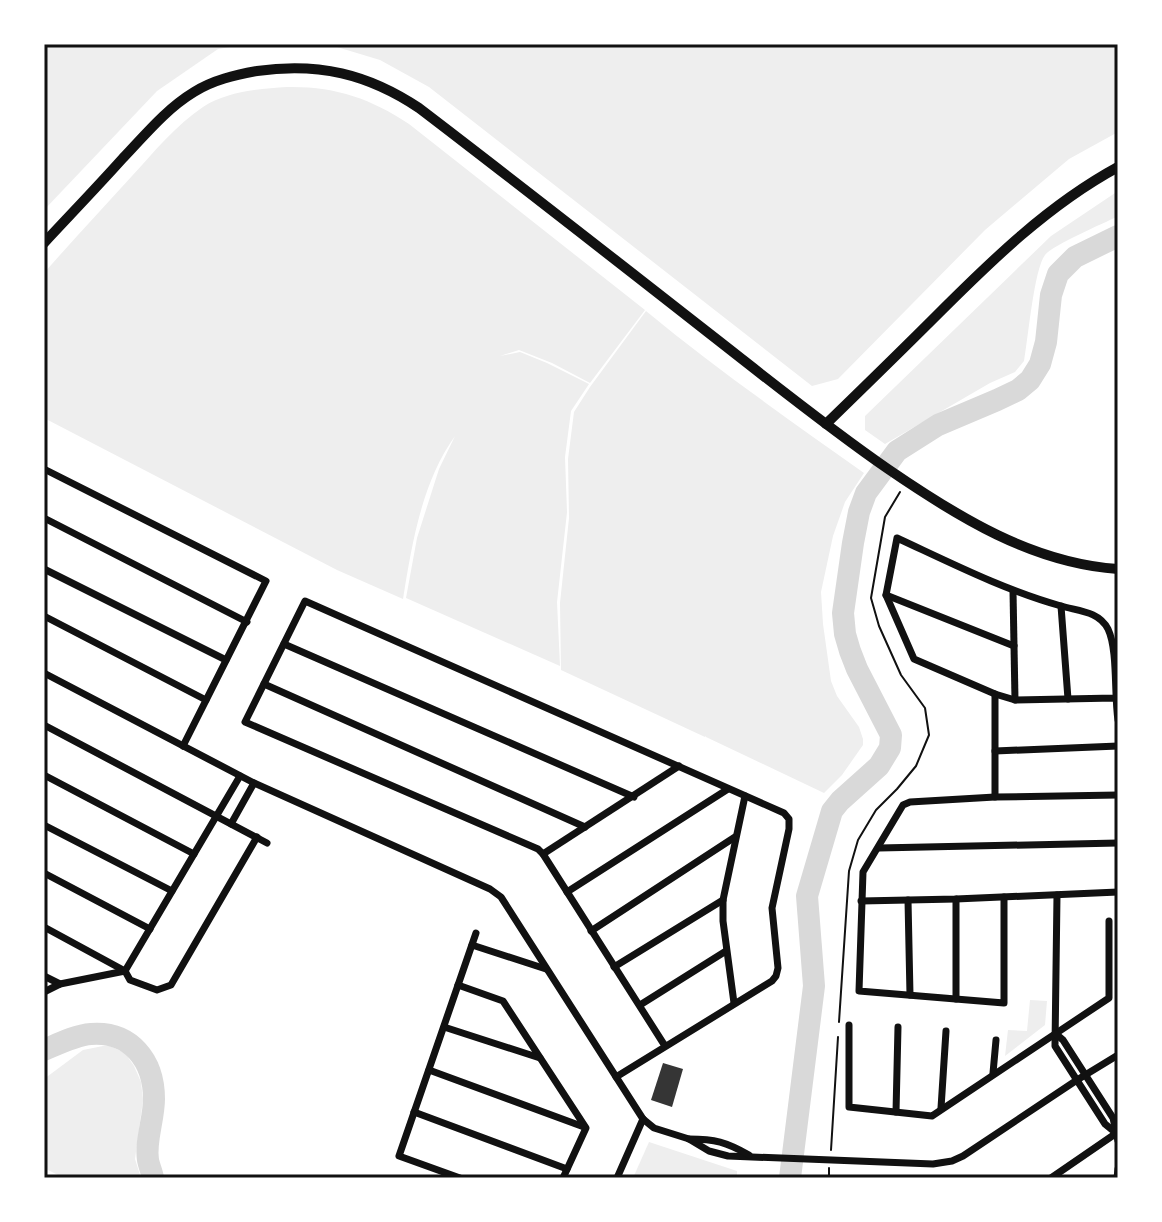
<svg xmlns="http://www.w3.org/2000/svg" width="1162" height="1222" font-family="'DejaVu Sans',sans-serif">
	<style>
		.green { fill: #eee }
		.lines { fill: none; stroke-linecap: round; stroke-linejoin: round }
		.river { stroke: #d9d9d9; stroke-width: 22 }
		.building { fill: #353535 }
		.path { stroke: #111; stroke-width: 2 }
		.minor { stroke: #111; stroke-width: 7 }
		.secondary { stroke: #111; stroke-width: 10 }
		.neatline { fill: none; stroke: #111; stroke-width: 3 }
	</style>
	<rect width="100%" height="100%" fill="#fff"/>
	<g class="green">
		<polygon points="44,44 248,44 218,49 157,91 44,210"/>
		<polygon points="327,44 1118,44 1118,132 1069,159 985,230 838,379 812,386 429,87 380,60"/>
		<path d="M287,87C334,86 370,98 409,124L645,310L590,383L552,363L519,350L500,356L520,352L547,363L589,384L571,411L565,457L567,512L557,602L560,666L406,598L417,538L439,469L455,436C422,482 412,543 403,599L337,570L44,418V273C73,240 103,208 132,176C154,152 176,125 203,107C228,91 259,89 287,87Z"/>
		<path d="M1118,191V216C1103,224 1054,244 1045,255C1034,269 1028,340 1024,361L1015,372L990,383L885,444L865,430V416L1051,236Z"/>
		<path d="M646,311C716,369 791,421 864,473L845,502L833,536L821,592L823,624L831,681L837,696L859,727L863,739V745L842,775L824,793L706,737V736L705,737L561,670L560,603L569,518L568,459L574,412L590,387Z"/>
		<polygon points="1030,1000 1047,1001 1045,1025 1005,1056 1008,1030 1027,1031"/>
		<polygon points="108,1045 125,1053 134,1066 141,1082 143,1100 135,1159 141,1178 64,1178 44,1168 44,1079 83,1050"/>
		<polygon points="649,1142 737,1171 737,1178 633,1178"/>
	</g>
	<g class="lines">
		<g class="river">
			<path d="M44,1050C58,1044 76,1035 91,1034C131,1031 154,1061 154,1099C154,1119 145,1141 148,1160C149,1166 152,1172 153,1178"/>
			<polyline points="790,1178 814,986 807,896 832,811 840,801 879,766 890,748 891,735 857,669 850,651 845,634 843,613 853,543 859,512 866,493 897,451 938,425 997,400 1018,390 1030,380 1040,364 1046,342 1051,295 1058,274 1075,257 1118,236"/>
		</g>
	</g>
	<polygon class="building" points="663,1063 683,1069 672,1107 651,1100"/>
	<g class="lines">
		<g class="path">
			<polyline points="839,1022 849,871 858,840 876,810 897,789 916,766 929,735 925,708 901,675 879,626 871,598 885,517 900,492"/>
			<polyline points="831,1150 838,1037"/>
			<polyline points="829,1178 829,1168"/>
		</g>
		<g class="minor">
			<polyline points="44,469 266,581 183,746"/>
			<polyline points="44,518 247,622"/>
			<polyline points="44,569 226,660"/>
			<polyline points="1013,591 1015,700"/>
			<polyline points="886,595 1014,646"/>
			<polyline points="1061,606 1068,699"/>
			<polyline points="44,616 206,700"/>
			<polyline points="284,644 634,797"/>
			<polyline points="44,673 254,783 490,889 501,897 643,1119 654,1128 689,1139 709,1151 728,1156 933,1164 952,1161 963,1156 1077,1080 1118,1055"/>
			<polyline points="264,684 585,827"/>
			<polyline points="995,694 995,797"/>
			<path d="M1115,698L1015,700L995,694L914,659L886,595L897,538C951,563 1004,590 1061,606C1078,611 1099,611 1108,629C1118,650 1114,695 1118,720"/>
			<polyline points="44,725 267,843"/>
			<polyline points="995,751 1118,746"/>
			<polyline points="44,775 194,854"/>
			<polyline points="231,824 254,783"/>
			<polyline points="44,825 172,891"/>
			<polyline points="879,848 1118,843"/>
			<polyline points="543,854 679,766"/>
			<polyline points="44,873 150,929"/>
			<polyline points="567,892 728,789"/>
			<polyline points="1057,895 1055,1046 1105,1124 1116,1133"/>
			<polyline points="1004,897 1004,1003 859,991 863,872 903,805 910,802 995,797 1118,795"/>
			<polyline points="908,900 910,995"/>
			<polyline points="861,901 956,899 1118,892"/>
			<polyline points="44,927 125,971 130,980 157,990 171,985 257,837"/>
			<polyline points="591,931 735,837"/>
			<polyline points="472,945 546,969"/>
			<polyline points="614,967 723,900"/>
			<polyline points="125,971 240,776"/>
			<polyline points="44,976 60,984"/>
			<polyline points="458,985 503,1001 586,1128 563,1178"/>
			<polyline points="44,992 60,984 125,971"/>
			<polyline points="956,999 956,899"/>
			<polyline points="734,1003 723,921 723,900 745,796"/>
			<polyline points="640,1005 726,951"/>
			<polyline points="849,1025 849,1107 932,1116 1109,998 1109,921"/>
			<polyline points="444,1027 540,1058"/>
			<polyline points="1056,1034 1063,1040 1113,1118 1118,1141"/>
			<polyline points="429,1070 584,1127"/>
			<polyline points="993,1073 996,1040"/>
			<polyline points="616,1077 772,981 776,976 778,968 772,908 789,829 789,819 784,813 305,601 245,722 538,849 543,854 665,1046"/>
			<polyline points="941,1108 946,1031"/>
			<polyline points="414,1112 567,1169"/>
			<polyline points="896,1112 898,1027"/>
			<path d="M689,1139C715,1139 726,1142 749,1155"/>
			<polyline points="460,1178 399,1156 476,933"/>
			<polyline points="617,1178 643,1119"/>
			<polyline points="1051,1178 1118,1132"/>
			<polyline points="1117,1178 1118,1169"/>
		</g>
		<g class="secondary">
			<path d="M44,243C70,215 97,187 123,158C145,135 166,109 194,92C213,80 235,75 257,71C318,62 368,74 419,108C516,182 613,258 710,334C769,380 827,427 888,469C958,517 1032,563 1118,569"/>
			<path d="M826,424C863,388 899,353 935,317C991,261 1048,205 1118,167"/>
		</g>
	</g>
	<rect width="1162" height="1222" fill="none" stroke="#ffffff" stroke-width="92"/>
	<rect x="46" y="46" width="1070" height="1130" class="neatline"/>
</svg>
